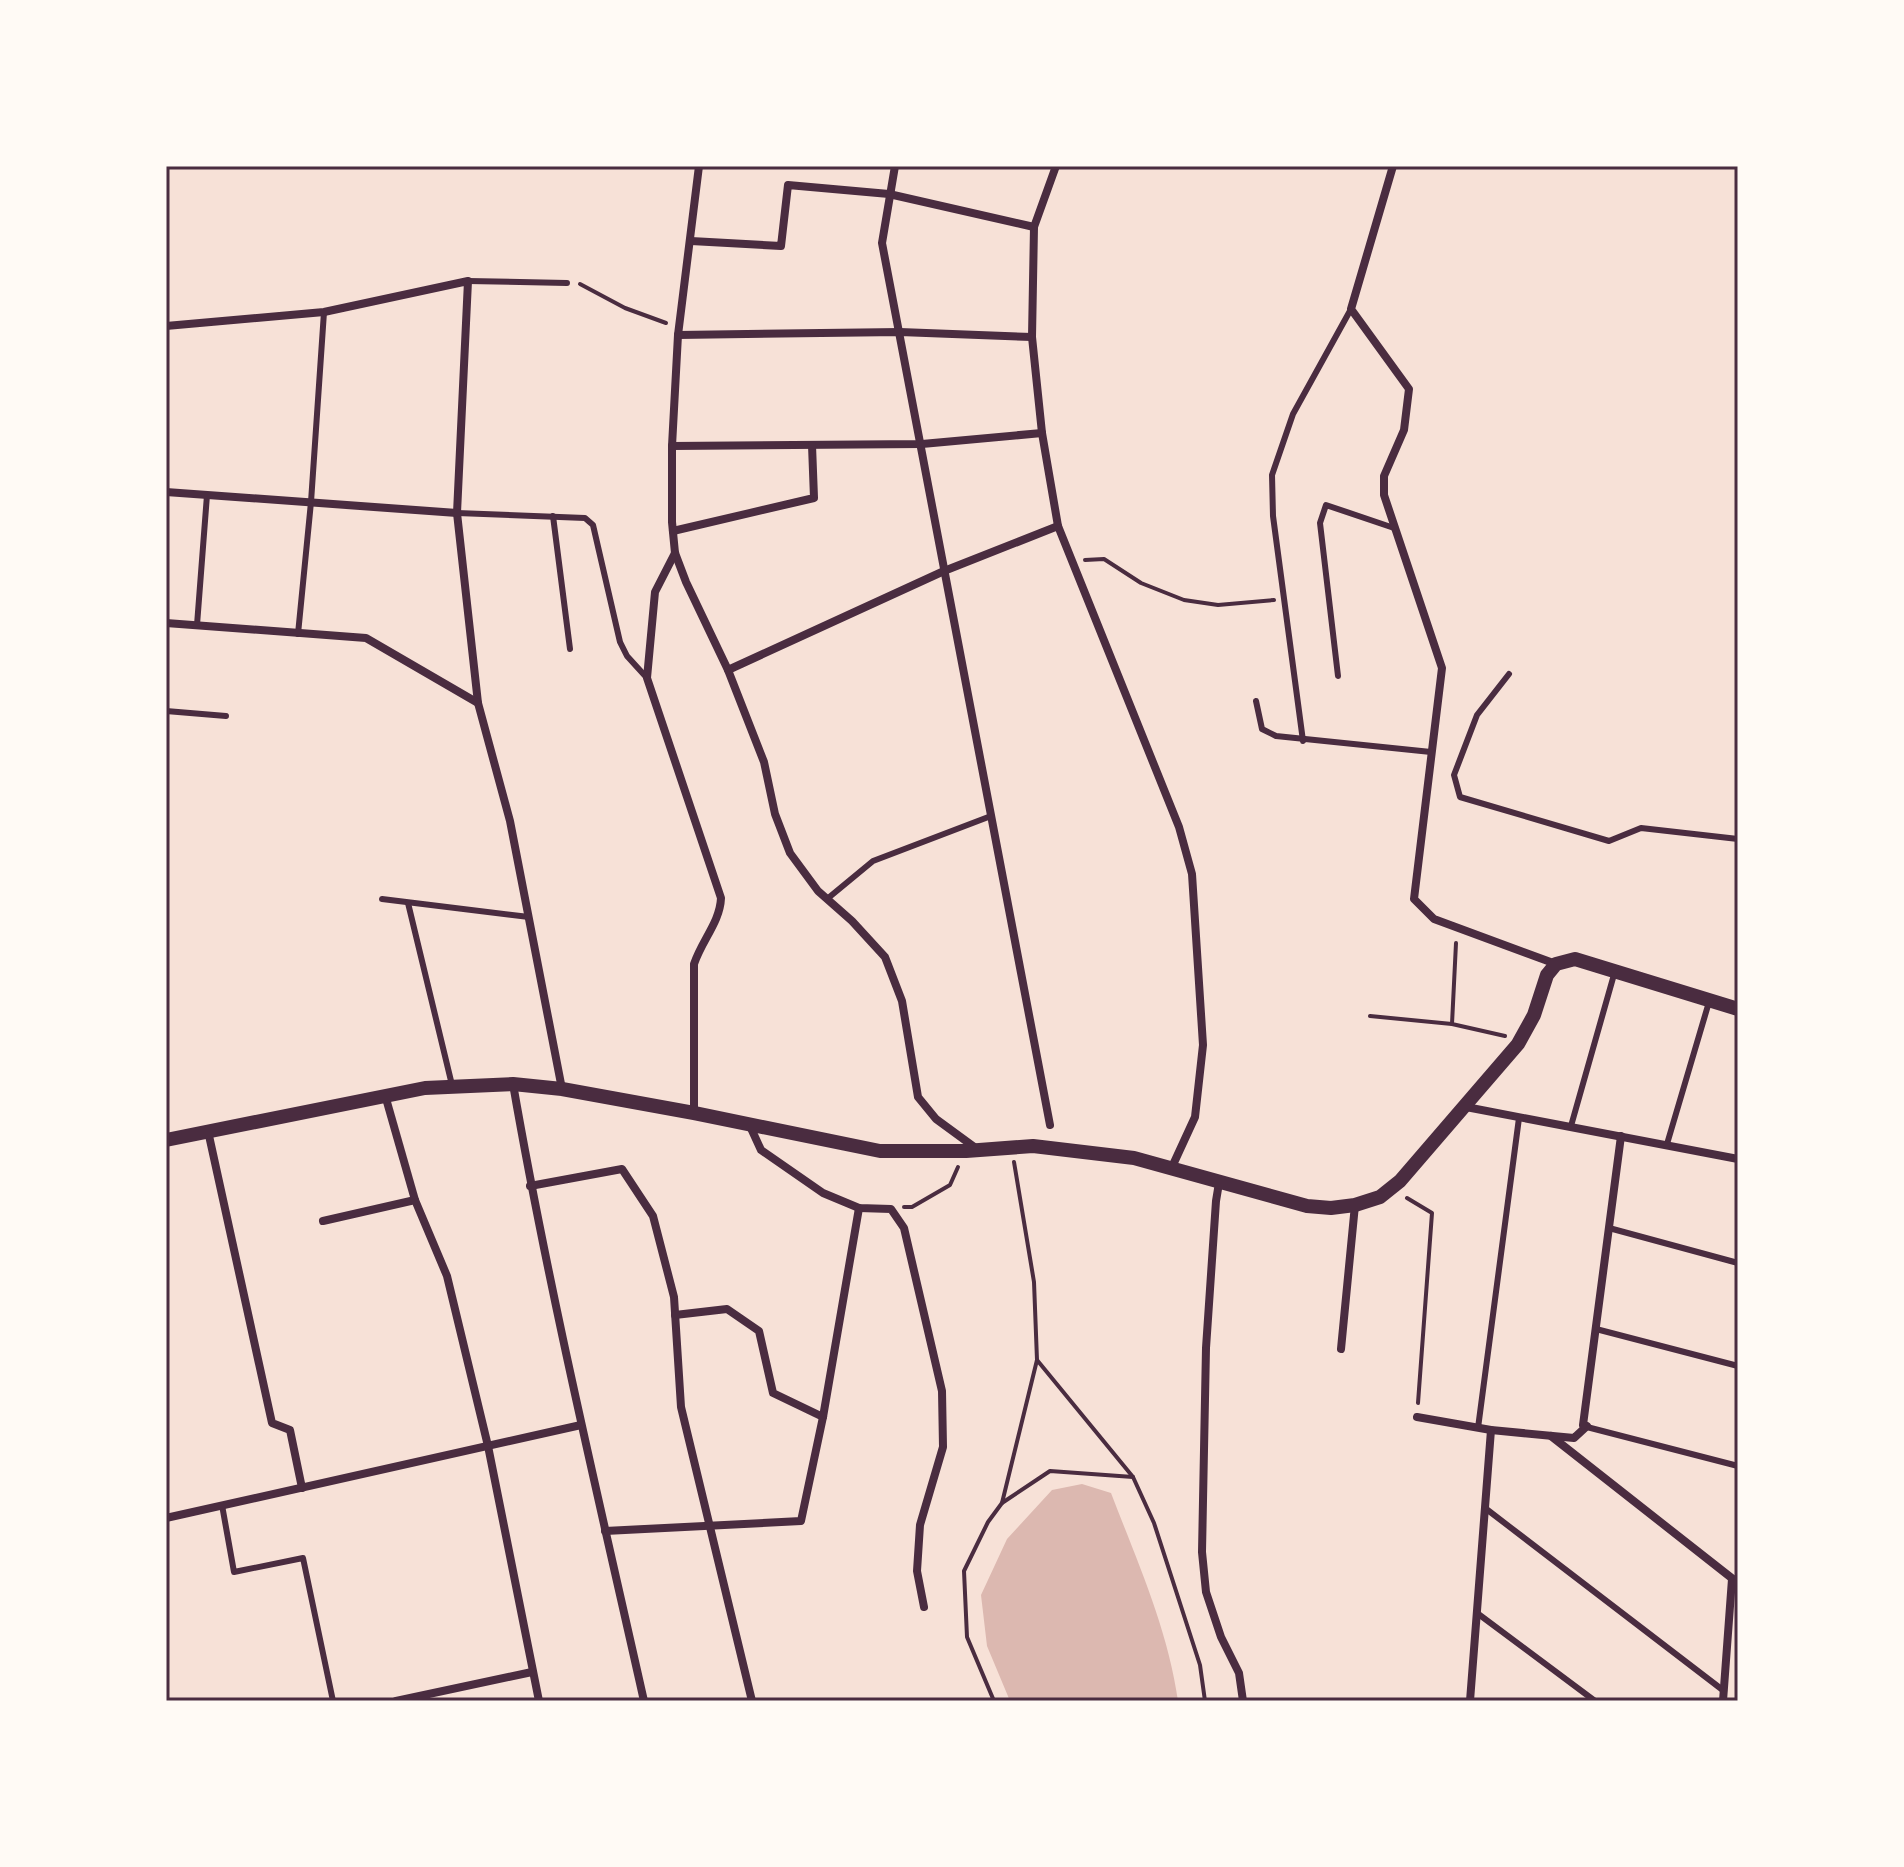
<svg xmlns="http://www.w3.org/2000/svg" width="1904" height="1867" font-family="'Space Grotesk',sans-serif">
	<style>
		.water { fill: #dcb8b0 }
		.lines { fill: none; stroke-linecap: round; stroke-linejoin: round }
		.path { stroke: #4a2c40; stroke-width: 4 }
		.service { stroke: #4a2c40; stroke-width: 6 }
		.minor { stroke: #4a2c40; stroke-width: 8 }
		.tertiary { stroke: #4a2c40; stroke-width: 14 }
		.neatline { fill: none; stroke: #4a2c40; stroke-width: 3 }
	</style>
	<rect width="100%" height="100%" fill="#f7e1d7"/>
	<path class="water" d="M1082,1484L1111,1493C1137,1561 1168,1629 1178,1701H1010L987,1646L981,1595L1007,1539L1052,1490Z"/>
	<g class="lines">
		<g class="path">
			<polyline points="580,284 625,308 666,323"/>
			<polyline points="1085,560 1104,559 1141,583 1184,600 1218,605 1274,600"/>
			<polyline points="1456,943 1452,1024 1505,1036"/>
			<polyline points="1370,1016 1452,1024"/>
			<polyline points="1407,1198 1432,1213 1418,1403"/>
			<polyline points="904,1207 912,1207 950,1185 958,1167"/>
			<polyline points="1037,1360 1133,1477 1154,1523 1200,1665 1205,1701"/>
			<polyline points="1002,1503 1050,1471 1133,1477"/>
			<polyline points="994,1701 967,1637 964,1571 988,1522 1002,1503 1037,1360 1034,1282 1014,1162"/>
		</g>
		<g class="service">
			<polyline points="468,281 567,283"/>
			<polyline points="457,513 585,518 593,525 620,642 627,656 647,678"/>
			<polyline points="553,516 570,649"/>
			<polyline points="197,625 207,495"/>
			<polyline points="298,634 311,502 324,312"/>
			<polyline points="1509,674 1477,715 1454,775 1460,797 1609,841 1641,828 1738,839"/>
			<polyline points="1338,676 1320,523 1326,505 1394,528"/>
			<polyline points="1256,701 1262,729 1276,736 1431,752"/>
			<polyline points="166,711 226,716"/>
			<polyline points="1303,741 1273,516 1272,475 1293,414 1351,309"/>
			<polyline points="382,899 529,917"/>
			<polyline points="827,899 873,861 991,816"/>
			<polyline points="408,903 452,1085"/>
			<polyline points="1571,1126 1615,971"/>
			<polyline points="1667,1144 1709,1002"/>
			<polyline points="1609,1228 1738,1263"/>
			<polyline points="1596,1329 1738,1366"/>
			<polyline points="1583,1426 1738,1466"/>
			<polyline points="1478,1428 1519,1118"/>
			<polyline points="222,1505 234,1572 303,1558 333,1701"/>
			<polyline points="1485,1508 1724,1691"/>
			<polyline points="1477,1613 1595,1701"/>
		</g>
		<g class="minor">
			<polyline points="699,166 678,335 672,446 672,522 675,553 686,582 728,670 764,762 775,814 790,853 818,891 852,921 885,957 902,1001 918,1097 936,1119 977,1149"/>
			<polyline points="895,166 882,243 1050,1125"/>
			<polyline points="1056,166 1034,227 1032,337 1042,433 1058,526 1179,827 1192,874 1203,1045 1195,1117 1172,1167"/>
			<polyline points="1393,166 1351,309 1409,389 1404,430 1384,476 1384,495 1442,668 1414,899 1434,919 1556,964"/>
			<polyline points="691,241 781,246 788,185 889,194 1034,227"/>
			<polyline points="166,326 324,312 468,281 457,513 478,703"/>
			<polyline points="678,335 900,332 1032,337"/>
			<polyline points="672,446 922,444 1042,433"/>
			<polyline points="166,492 457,513"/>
			<polyline points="673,531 814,498 812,445"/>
			<path d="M675,553L655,592L647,678L721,898C720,922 702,940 694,964V1113"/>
			<polyline points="166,623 366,638 478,703 510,821 562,1089"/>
			<polyline points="728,670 944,571 1058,526"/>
			<path d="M513,1084C549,1291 598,1496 644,1701"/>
			<polyline points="385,1095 415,1200"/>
			<polyline points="1466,1107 1738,1159"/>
			<polyline points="750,1126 761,1150 823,1193 859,1208 891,1209 904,1228 942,1391 943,1447 920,1525 917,1571 924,1607"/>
			<polyline points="208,1131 272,1423 290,1430 302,1488"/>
			<polyline points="1219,1183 1216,1201 1206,1348 1202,1552 1206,1592 1221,1637 1239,1673 1243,1701"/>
			<polyline points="530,1186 622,1169 653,1216 674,1297 681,1407 752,1701"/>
			<polyline points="323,1221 415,1200 447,1276 488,1446 539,1701"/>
			<polyline points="675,1315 727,1309 759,1331 773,1393 823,1417"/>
			<polyline points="1341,1349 1355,1205"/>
			<polyline points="1417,1417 1491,1430 1574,1438 1587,1426"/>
			<polyline points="1583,1425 1621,1136"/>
			<polyline points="1551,1436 1738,1583"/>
			<polyline points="166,1518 581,1425"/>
			<polyline points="605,1531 801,1521 823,1417 859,1208"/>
			<polyline points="396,1701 532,1672"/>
			<polyline points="1470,1701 1491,1430"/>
			<polyline points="1723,1701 1732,1579"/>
		</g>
		<polyline class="tertiary" points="166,1140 425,1088 513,1084 562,1089 694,1113 880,1151 966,1151 1033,1146 1134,1158 1307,1206 1331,1208 1355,1205 1380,1197 1400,1181 1518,1044 1534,1015 1547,975 1556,964 1575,959 1738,1009"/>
	</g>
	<rect width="1904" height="1867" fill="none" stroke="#fffaf5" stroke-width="336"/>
	<rect x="168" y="168" width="1568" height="1531" class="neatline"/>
</svg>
